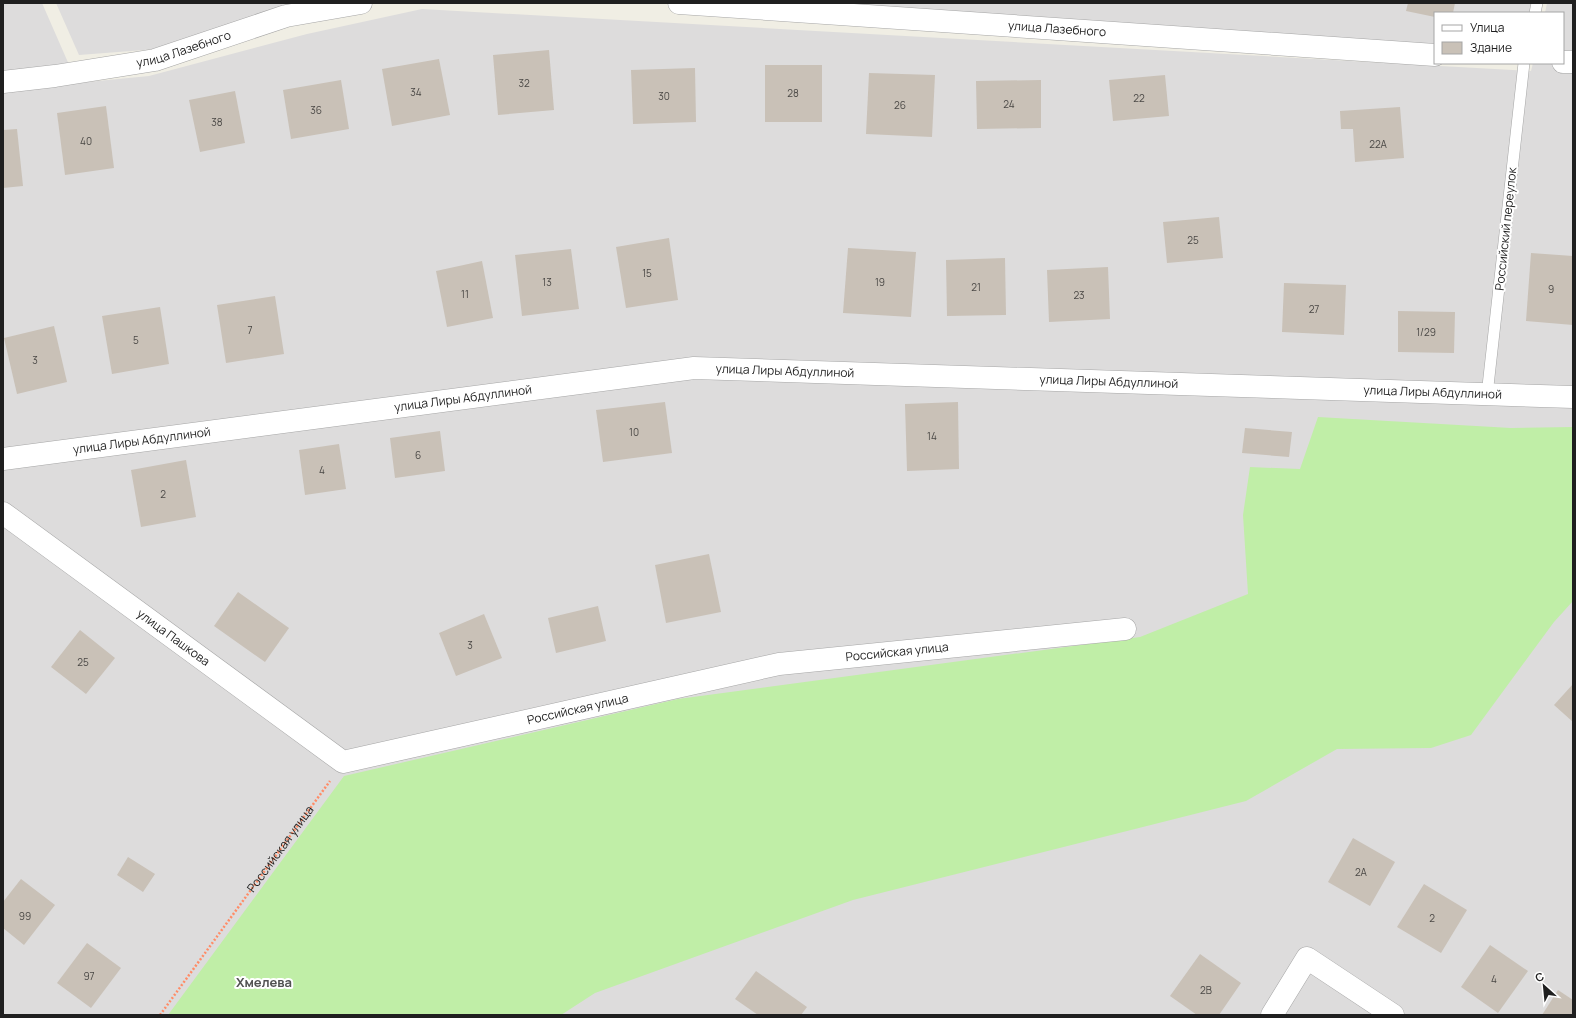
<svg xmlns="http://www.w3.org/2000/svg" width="1576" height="1018" font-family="Manrope,sans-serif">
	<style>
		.residential { fill: #dddcdc }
		.grass { fill: #c0eea7 }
		.building { fill: #c9c1b7 }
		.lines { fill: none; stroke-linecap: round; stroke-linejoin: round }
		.lane-casing { stroke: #a6a6a6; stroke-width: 12 }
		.street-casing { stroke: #a6a6a6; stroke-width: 23 }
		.path { stroke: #ff8c67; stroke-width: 2.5; stroke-dasharray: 2 2; stroke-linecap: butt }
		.lane { stroke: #fff; stroke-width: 11 }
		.street { stroke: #fff; stroke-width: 22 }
		.labels { text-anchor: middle; stroke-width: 4; stroke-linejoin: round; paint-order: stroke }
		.number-label { font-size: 10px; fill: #4a4845 }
		.street-label { font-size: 12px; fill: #1f1f1f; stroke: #fff }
		.neighbourhood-label { font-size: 13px; font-weight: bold; fill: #525252; stroke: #fff }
	</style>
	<rect width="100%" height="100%" fill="#f0eee4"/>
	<g class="residential">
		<polygon points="3,3 42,3 77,83 149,76 307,34 422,9 1531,71 1533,63 1563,63 1563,13 1545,13 1547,3 1573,3 1573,1015 3,1015"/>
		<polygon points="56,3 293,3 157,49 79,55"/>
		<polygon points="828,3 1532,3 1530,13 1435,13 1435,45"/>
	</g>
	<polygon class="grass" points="1318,417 1511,428 1573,427 1573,601 1554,622 1471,735 1431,748 1337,749 1246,801 853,900 595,993 561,1015 168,1015 344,776 678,699 1140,637 1248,594 1243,515 1250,467 1300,469"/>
	<g class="building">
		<polygon points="1408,3 1455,3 1453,13 1435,13 1435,17 1406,11"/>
		<polygon points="549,50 554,110 498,115 493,55"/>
		<polygon points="439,59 450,115 392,126 382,69"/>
		<rect x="765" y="65" width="57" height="57"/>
		<polygon points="695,68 696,122 633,124 631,70"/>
		<polygon points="869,73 935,75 932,137 866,134"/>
		<polygon points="1165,75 1169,116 1113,121 1109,80"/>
		<polygon points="341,80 349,129 291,139 283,90"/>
		<polygon points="1041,80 1041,128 977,129 976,81"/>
		<polygon points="235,91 245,143 200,152 189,100"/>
		<polygon points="106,106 114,168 65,175 57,113"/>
		<polygon points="1400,107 1404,158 1355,162 1353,129 1341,129 1340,111"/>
		<polygon points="17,129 23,186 3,188 3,130"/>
		<polygon points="1219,217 1223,258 1167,263 1163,222"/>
		<polygon points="669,238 678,300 626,308 616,247"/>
		<polygon points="848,248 916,252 911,317 843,313"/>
		<polygon points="571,249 579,309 522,316 515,255"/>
		<polygon points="1531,253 1573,256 1573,325 1526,321"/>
		<polygon points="1005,258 1006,315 947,316 946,260"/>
		<polygon points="482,261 493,318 447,327 436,271"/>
		<polygon points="1108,267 1110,319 1049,322 1047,270"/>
		<polygon points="1284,283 1346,285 1344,335 1282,332"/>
		<polygon points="275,296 284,354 226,363 217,305"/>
		<polygon points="160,307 169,364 112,374 102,316"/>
		<polygon points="1398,311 1455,312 1454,353 1398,352"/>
		<polygon points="54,326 67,382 17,394 4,338"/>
		<polygon points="665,402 672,453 603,462 596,410"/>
		<polygon points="958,402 959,469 907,471 905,404"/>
		<polygon points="1245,428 1292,432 1289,457 1242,453"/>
		<polygon points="440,431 445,471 395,478 390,438"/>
		<polygon points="339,444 346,489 305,495 299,450"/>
		<polygon points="186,460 196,517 141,527 131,470"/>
		<polygon points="709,554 721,612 666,623 655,565"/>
		<polygon points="238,592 289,628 265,662 214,626"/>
		<polygon points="598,606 606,641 556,653 548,618"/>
		<polygon points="484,614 502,658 456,676 439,633"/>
		<polygon points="80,630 115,658 86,694 51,667"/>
		<polygon points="1573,684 1573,722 1554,705"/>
		<polygon points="1353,838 1395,862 1370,906 1328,882"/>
		<polygon points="128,857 155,874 143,892 117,875"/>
		<polygon points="21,879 55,905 24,945 3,928 3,902"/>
		<polygon points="1424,884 1467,910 1441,953 1397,927"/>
		<polygon points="87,943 121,968 91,1008 57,983"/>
		<polygon points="1490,945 1528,971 1498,1013 1461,987"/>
		<polygon points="1200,954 1241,983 1219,1015 1197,1015 1170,996"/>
		<polygon points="756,971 807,1007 801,1015 758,1015 735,999"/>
		<polygon points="1558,990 1573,1000 1573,1015 1542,1015"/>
	</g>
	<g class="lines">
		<defs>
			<g id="lane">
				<polyline points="1535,13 1537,3"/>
				<polyline points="1487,395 1524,63"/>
			</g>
			<g id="street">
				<path id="s2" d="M679,3L1435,55"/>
				<polyline points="1563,62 1573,62"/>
				<path id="s3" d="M3,82L55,76L155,60L286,16L361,3"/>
				<path id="s4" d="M3,459L694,368L1573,397"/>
				<path id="s5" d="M3,513L343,762L779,664L1125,629"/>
				<polyline points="1272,1015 1307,958 1393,1015"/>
			</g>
		</defs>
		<use href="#lane" class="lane-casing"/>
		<use href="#street" class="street-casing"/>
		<path class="path" id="s1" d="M160,1015L330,781"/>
		<use href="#lane" class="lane"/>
		<use href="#street" class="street"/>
	</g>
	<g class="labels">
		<g class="number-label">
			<text x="524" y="87">32</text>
			<text x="416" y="96">34</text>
			<text x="793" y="97">28</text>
			<text x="664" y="100">30</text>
			<text x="1139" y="102">22</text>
			<text x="1009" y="108">24</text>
			<text x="900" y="109">26</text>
			<text x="316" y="114">36</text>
			<text x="217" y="126">38</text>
			<text x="86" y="145">40</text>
			<text x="1378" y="148">22А</text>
			<text x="1193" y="244">25</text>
			<text x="647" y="277">15</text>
			<text x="547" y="286">13</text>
			<text x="880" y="286">19</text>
			<text x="976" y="291">21</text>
			<text x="1551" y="293">9</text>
			<text x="465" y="298">11</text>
			<text x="1079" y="299">23</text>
			<text x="1314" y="313">27</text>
			<text x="250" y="334">7</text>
			<text x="1426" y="336">1/29</text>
			<text x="136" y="344">5</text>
			<text x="35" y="364">3</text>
			<text x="634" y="436">10</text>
			<text x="932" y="440">14</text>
			<text x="418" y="459">6</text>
			<text x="322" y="474">4</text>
			<text x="163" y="498">2</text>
			<text x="470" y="649">3</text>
			<text x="83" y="666">25</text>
			<text x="1361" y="876">2А</text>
			<text x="25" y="920">99</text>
			<text x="1432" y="922">2</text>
			<text x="89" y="980">97</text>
			<text x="1494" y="983">4</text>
			<text x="1206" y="994">2В</text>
		</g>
		<g class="street-label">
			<text dy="4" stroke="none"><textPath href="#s2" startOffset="379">улица Лазебного</textPath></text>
			<text dy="4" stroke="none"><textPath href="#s3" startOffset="184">улица Лазебного</textPath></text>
			<text transform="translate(1506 229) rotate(-84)" y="4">Российский переулок</text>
			<text dy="4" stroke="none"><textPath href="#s4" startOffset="788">улица Лиры Абдуллиной</textPath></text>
			<text dy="4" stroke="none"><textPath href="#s4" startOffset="1112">улица Лиры Абдуллиной</textPath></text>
			<text dy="4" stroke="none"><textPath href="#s4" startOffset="1436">улица Лиры Абдуллиной</textPath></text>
			<text dy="4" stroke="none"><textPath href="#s4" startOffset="464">улица Лиры Абдуллиной</textPath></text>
			<text dy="4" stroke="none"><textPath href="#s4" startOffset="140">улица Лиры Абдуллиной</textPath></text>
			<text dy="4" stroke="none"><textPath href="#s5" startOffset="211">улица Пашкова</textPath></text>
			<text dy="4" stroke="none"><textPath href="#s5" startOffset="987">Российская улица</textPath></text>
			<text dy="4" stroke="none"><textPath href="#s5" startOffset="662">Российская улица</textPath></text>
			<text dy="4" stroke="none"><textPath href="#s1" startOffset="205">Российская улица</textPath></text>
		</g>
		<g class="neighbourhood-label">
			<text x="264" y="987">Хмелева</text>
		</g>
	</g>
	<rect width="1576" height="1018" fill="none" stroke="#1f1f1f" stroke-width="8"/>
	<rect x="1434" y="12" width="130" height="52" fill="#ffffff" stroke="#a5a5a5"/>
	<rect x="1442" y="25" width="20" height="6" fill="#ffffff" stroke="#a5a5a5"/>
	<text x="1470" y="32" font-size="12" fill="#1f1f1f">Улица</text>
	<rect x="1442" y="42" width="20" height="12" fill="#c9c1b7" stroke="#a5a5a5"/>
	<text x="1470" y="52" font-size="12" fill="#1f1f1f">Здание</text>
	<g transform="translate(1544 986) rotate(333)" stroke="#ffffff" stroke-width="3" paint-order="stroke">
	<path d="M0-3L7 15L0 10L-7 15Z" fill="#1f1f1f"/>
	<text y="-6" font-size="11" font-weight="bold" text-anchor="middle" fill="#1f1f1f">С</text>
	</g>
</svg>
